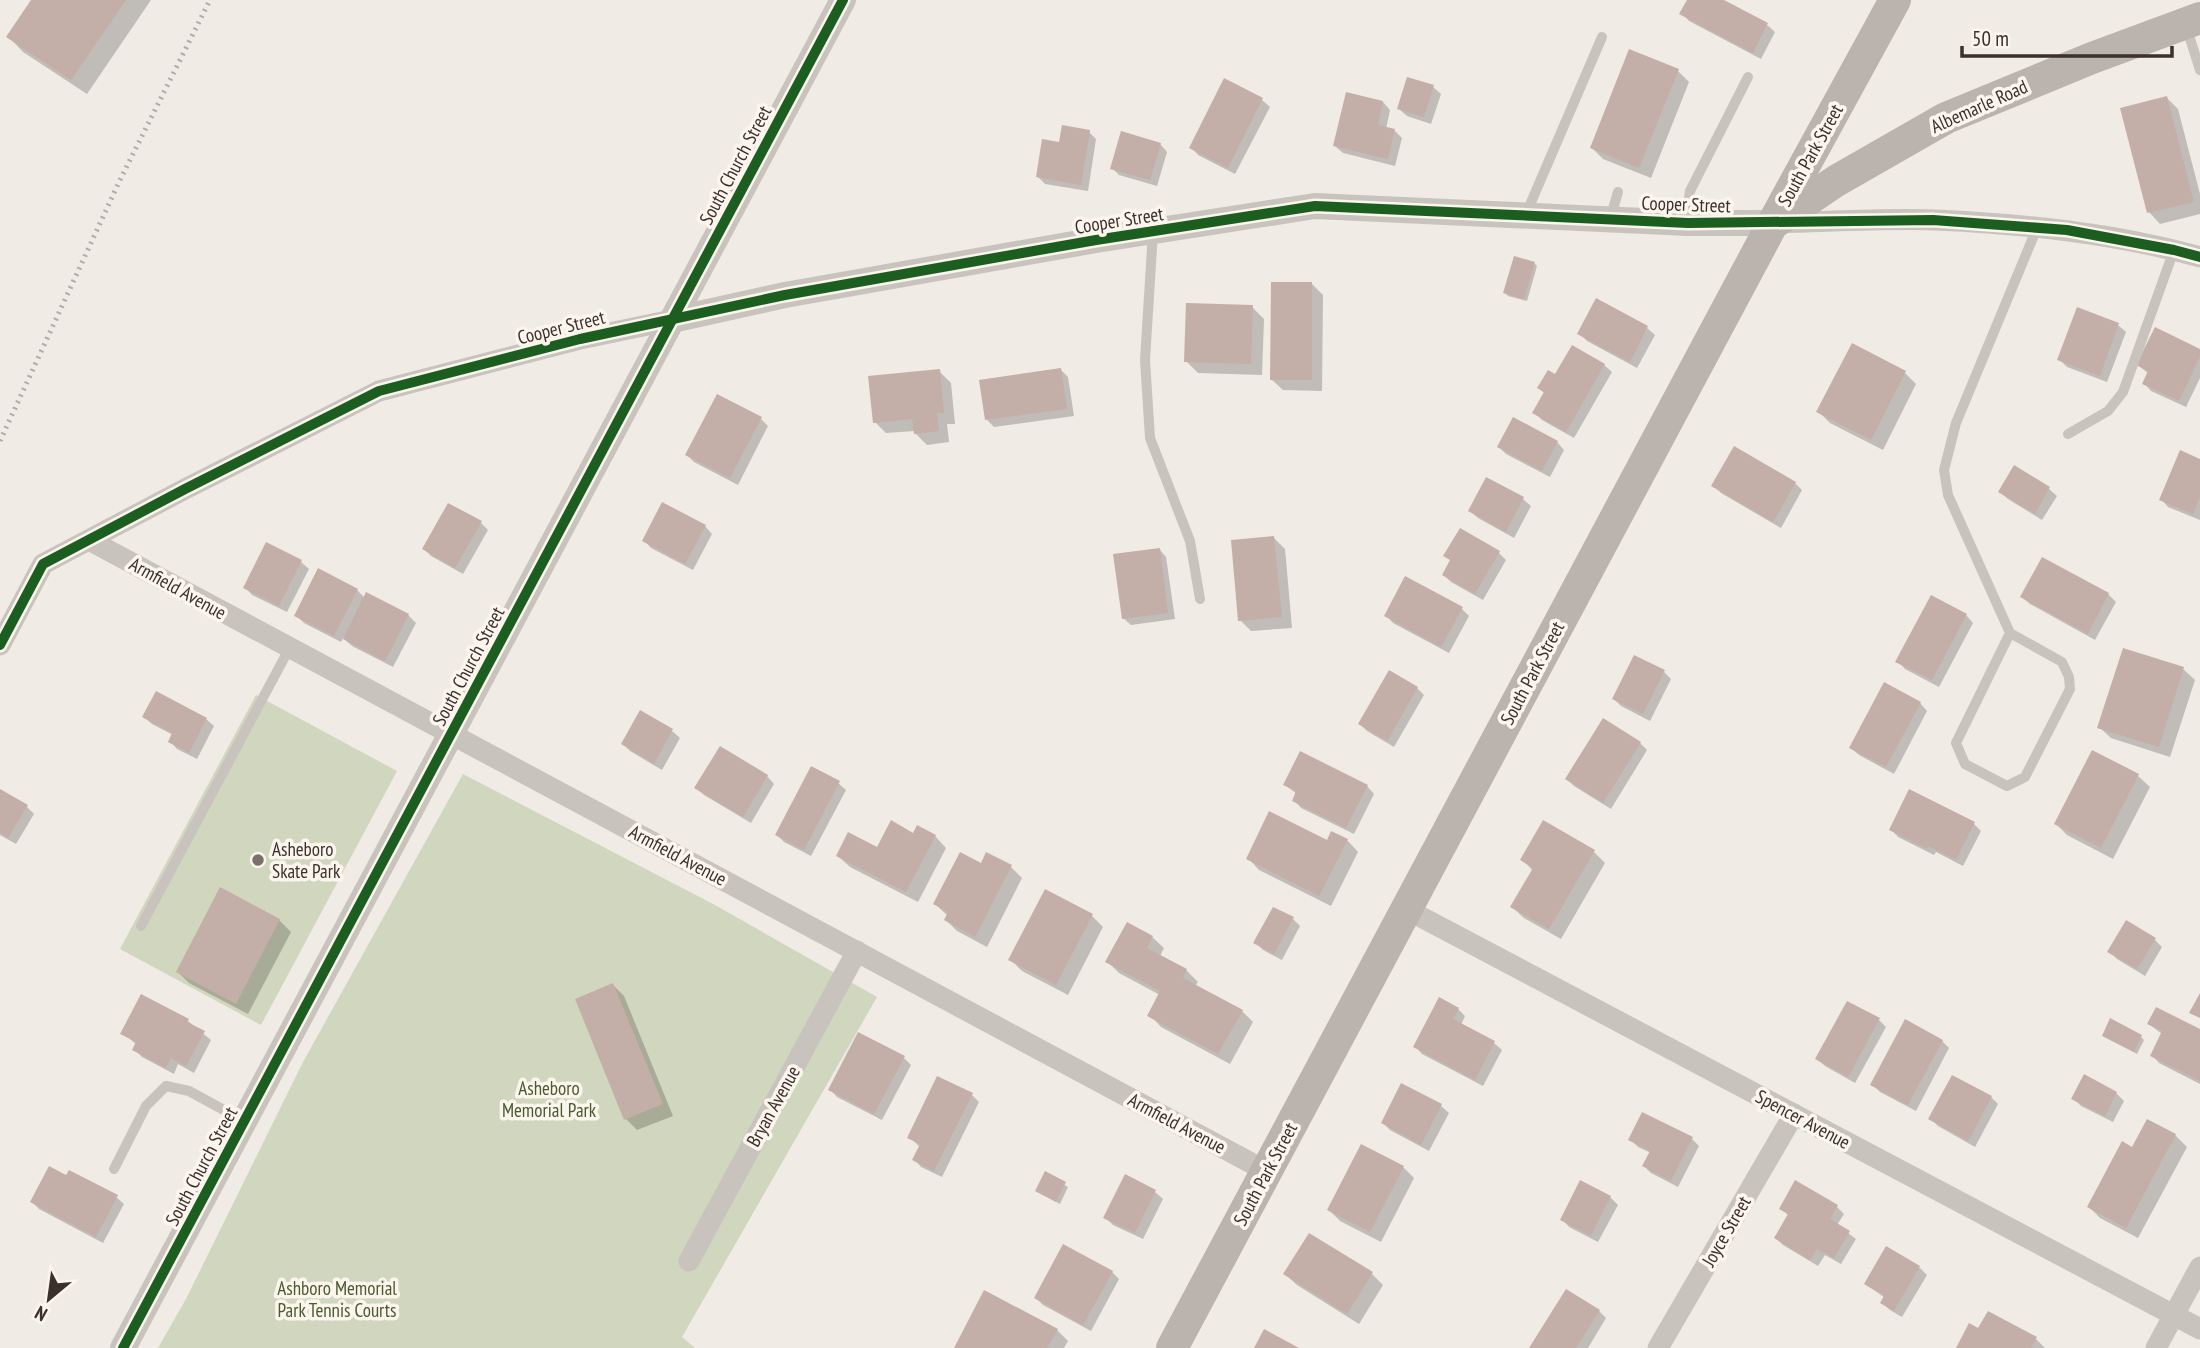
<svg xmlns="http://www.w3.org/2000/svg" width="2200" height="1348" font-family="'PT Sans Narrow',sans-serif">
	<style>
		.green { fill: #d1d6bf }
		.shadow { fill: #0003 }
		.building { fill: #c3afa7 }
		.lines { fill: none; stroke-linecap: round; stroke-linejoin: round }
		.service { stroke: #c9c3be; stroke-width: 10 }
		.minor { stroke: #c9c3be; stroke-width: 21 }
		.tertiary { stroke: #c9c3be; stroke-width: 26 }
		.secondary { stroke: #bab3ae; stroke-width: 32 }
		.rail { stroke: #b1aca8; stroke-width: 5; stroke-dasharray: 2 5; stroke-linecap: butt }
		.cycleway-casing { stroke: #fbf5ee; stroke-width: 15 }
		.cycleway { stroke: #1b5e20; stroke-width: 10 }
		.poi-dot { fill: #7a716c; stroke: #fbf5ee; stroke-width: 2.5 }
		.labels { text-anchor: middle; stroke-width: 7; stroke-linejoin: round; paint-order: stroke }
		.street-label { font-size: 19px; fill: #3b302b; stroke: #fbf5ee }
		.poi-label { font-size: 19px; fill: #3b302b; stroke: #fbf5ee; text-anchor: start }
		.park-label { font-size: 19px; fill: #4a5a2e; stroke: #fbf5ee }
	</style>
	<rect width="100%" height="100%" fill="#f0ebe5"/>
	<g class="green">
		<polygon points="256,695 397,771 261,1025 120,949"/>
		<polygon points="463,774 715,905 877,997 682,1337 695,1348 158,1348 186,1299 303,1062"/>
	</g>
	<g class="shadow">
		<polygon points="33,0 151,0 87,94 23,52 8,36"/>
		<polygon points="1688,0 1720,0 1767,25 1775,32 1761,59 1689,21 1682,13"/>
		<polygon points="1678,71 1689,82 1651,178 1603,159 1592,148"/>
		<polygon points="1225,81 1262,100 1270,107 1235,174 1198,155 1191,147"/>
		<polygon points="1433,87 1441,94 1431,124 1407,116 1399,109"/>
		<polygon points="2167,98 2178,109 2200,194 2200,214 2160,224 2149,212"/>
		<polygon points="1383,102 1390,110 1386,129 1394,130 1402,138 1395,166 1343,153 1335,146"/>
		<polygon points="1089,132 1096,139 1088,191 1045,184 1038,177 1061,143"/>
		<polygon points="1160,144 1167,152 1157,186 1119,175 1112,168"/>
		<polygon points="1534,263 1537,266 1527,301 1508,296 1505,293"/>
		<polygon points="1312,284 1323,295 1322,391 1283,390 1271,379"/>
		<polygon points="1597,301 1647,328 1655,335 1637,368 1587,341 1579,333"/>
		<polygon points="1252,307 1264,319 1262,375 1198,373 1186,361"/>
		<polygon points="2118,325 2126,332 2107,382 2067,367 2059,359"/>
		<polygon points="1852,346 1905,373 1916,384 1883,450 1830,423 1819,412"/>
		<polygon points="2200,351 2200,378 2186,407 2151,391 2144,383 2149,374 2138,365"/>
		<polygon points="1604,365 1612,372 1574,438 1542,420 1534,412 1545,394 1539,388 1556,376"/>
		<polygon points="1061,370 1068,377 1074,416 994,427 987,420"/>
		<polygon points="939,371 951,383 955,424 947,424 949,442 927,445 915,433 915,431 886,433 875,422"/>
		<polygon points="761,419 768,426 738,485 694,462 687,455"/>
		<polygon points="1557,442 1564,450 1550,477 1506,454 1499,447"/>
		<polygon points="2200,461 2200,520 2168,507 2161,499"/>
		<polygon points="2014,468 2049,489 2057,496 2042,520 2008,499 2000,492"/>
		<polygon points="1487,479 1523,499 1531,506 1514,538 1478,518 1470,511"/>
		<polygon points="1795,483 1802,490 1781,528 1721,493 1713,485"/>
		<polygon points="481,523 488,530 463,574 431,556 424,549"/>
		<polygon points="705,526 712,534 693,570 651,548 644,540"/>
		<polygon points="1460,530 1499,553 1506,560 1483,600 1451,582 1444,575 1452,561"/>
		<polygon points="1274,538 1285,549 1292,628 1251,631 1240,620"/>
		<polygon points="267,544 301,562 309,569 287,612 252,595 245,587"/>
		<polygon points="1159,549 1166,557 1175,619 1131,625 1123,618"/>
		<polygon points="357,590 365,598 408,615 416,623 393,667 352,646 343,638 341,642 304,623 296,615"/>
		<polygon points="2108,594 2116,602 2095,640 2030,604 2022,597"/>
		<polygon points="1462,609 1469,616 1449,653 1393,623 1386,615"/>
		<polygon points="1966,615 1973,623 1939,687 1905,669 1898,661"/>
		<polygon points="2183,669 2195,680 2170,757 2111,738 2099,727"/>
		<polygon points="1664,672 1671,679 1650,721 1621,706 1614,699"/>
		<polygon points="1417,688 1424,695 1394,747 1367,731 1360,724"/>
		<polygon points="1920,703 1927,711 1894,774 1859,755 1851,748"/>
		<polygon points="640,713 672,731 680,738 662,770 630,751 623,744"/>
		<polygon points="144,717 206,719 214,726 197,759 177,749 170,741 173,735 152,724"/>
		<polygon points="1640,743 1647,750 1611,809 1574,786 1567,779"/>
		<polygon points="2093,753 2138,776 2150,787 2113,859 2067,835 2056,824"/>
		<polygon points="767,776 774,784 751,823 704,795 697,788"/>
		<polygon points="838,783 846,790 811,856 784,842 777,835"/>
		<polygon points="1285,785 1367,786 1374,794 1354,834 1301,808 1294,800 1297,794"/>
		<polygon points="0,791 27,807 34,814 16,844 0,835"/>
		<polygon points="1974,824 1981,831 1963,866 1936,852 1934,855 1898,837 1891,829"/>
		<polygon points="914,835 935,836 946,848 918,902 850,867 838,856 878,849"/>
		<polygon points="1347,840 1358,852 1331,906 1259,870 1248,858"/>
		<polygon points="1594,852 1605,863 1561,939 1524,918 1512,907 1533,871 1522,859"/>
		<polygon points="981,865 1011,867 1022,878 987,947 957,931 946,920 948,916 935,904"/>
		<polygon points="1092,916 1103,927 1068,995 1022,971 1011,960"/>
		<polygon points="1293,919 1300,926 1282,960 1263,950 1256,943"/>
		<polygon points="279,920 291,932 248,1014 189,983 178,972"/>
		<polygon points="1152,937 1164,948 1160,956 1186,970 1198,982 1195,986 1242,1011 1253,1022 1230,1064 1161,1027 1150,1015 1160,995 1119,973 1108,962"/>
		<polygon points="2155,940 2162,947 2145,976 2117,959 2110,952"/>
		<polygon points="613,985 624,996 673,1116 637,1130 626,1119"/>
		<polygon points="1458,1009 1465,1016 1461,1025 1494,1043 1502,1050 1483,1086 1422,1054 1415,1046"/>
		<polygon points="1879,1020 1886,1027 1855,1083 1825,1066 1817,1059"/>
		<polygon points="188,1021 211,1040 194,1073 178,1064 174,1074 142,1057 134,1049 137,1045 123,1033"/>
		<polygon points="2149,1024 2200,1031 2200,1084 2159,1063 2152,1055 2162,1034"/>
		<polygon points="2141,1037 2144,1040 2137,1054 2107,1038"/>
		<polygon points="1942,1041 1949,1048 1916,1111 1880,1092 1872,1084"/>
		<polygon points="904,1058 911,1065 882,1120 837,1097 830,1089"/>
		<polygon points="1402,1086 1441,1106 1449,1113 1429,1151 1390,1130 1383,1123"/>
		<polygon points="2116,1093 2124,1101 2113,1122 2081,1106 2073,1098"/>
		<polygon points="972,1095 979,1102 942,1177 921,1167 914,1159 920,1147 909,1137"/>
		<polygon points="1991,1097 1998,1104 1975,1147 1938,1126 1931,1119"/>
		<polygon points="2175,1135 2187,1147 2138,1238 2100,1218 2089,1207 2133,1149"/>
		<polygon points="1630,1139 1692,1139 1699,1146 1678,1187 1651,1173 1644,1166 1651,1153 1638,1147"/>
		<polygon points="1403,1167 1414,1178 1381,1242 1340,1221 1329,1210"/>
		<polygon points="1046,1174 1068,1187 1060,1204 1037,1191"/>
		<polygon points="1126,1177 1155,1192 1163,1199 1143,1239 1113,1225 1105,1217"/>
		<polygon points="1581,1183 1610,1197 1618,1205 1598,1242 1569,1227 1562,1219"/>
		<polygon points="116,1197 124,1204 103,1243 39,1209 32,1202"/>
		<polygon points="1837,1207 1844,1214 1837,1225 1856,1239 1841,1264 1825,1255 1818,1266 1783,1245 1776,1238 1789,1216 1781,1208"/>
		<polygon points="1887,1248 1919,1267 1927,1275 1902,1317 1890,1310 1882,1303 1885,1298 1866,1284"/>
		<polygon points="1112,1272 1119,1279 1091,1331 1043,1305 1036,1298"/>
		<polygon points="1285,1274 1372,1274 1383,1285 1359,1324 1297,1285"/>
		<polygon points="1599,1311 1606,1318 1588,1348 1531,1348"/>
		<polygon points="1057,1330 1068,1341 1064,1348 956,1348"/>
		<polygon points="1979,1331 2035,1338 2045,1348 1958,1348"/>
	</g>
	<g class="building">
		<polygon points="31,0 126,0 71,80 6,37"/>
		<polygon points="1687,0 1724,0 1768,23 1753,53 1679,14"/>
		<polygon points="1629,49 1679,69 1639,168 1590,148"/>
		<polygon points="1407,77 1434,85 1424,117 1397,109"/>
		<polygon points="1224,78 1263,98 1228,168 1189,148"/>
		<polygon points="1346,92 1383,101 1378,125 1395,129 1388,159 1333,146"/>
		<polygon points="2167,96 2194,202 2147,213 2120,108"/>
		<polygon points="1062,125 1090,130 1081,185 1036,177 1042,139 1059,142"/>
		<polygon points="1121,131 1161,143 1150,180 1110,169"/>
		<polygon points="1514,256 1535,262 1524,299 1503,293"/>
		<polygon points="1271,282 1312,282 1312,380 1270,380"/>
		<polygon points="1596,298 1648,326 1630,362 1577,334"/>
		<polygon points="1186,303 1253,305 1251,364 1184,362"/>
		<polygon points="2077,307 2119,323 2100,376 2057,360"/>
		<polygon points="2155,327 2200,349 2200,356 2179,401 2142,384 2148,371 2136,365"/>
		<polygon points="1852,343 1906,371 1871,440 1816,412"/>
		<polygon points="1572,345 1605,364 1566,432 1532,413 1544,392 1537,388 1548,370 1555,374"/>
		<polygon points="1061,368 1067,409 985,420 979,380"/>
		<polygon points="940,369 944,413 937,413 939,431 914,434 912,419 873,423 868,376"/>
		<polygon points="717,394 762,417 730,478 685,455"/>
		<polygon points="1513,417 1558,441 1542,471 1497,447"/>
		<polygon points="1734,446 1796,482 1773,522 1711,486"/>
		<polygon points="2180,450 2200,459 2200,497 2193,514 2159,500"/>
		<polygon points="2014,465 2050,487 2035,514 1998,492"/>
		<polygon points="1486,477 1524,497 1506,532 1468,511"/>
		<polygon points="662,502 706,525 685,564 642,541"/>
		<polygon points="448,503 482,521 455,568 422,549"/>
		<polygon points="1460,528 1500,551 1475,594 1442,575 1450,560 1443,556"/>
		<polygon points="1274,536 1282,617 1238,621 1231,540"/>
		<polygon points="266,542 302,560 279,606 243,588"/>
		<polygon points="1160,548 1168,613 1122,619 1113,554"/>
		<polygon points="2042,557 2109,593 2088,634 2020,597"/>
		<polygon points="318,568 358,589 334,636 294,616"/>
		<polygon points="1405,576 1463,607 1441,647 1384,616"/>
		<polygon points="366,592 409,614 385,661 343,639"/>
		<polygon points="1931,595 1967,614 1932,680 1895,662"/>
		<polygon points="2123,648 2184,667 2159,747 2097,728"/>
		<polygon points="1634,655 1665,670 1643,714 1612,699"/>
		<polygon points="1389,670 1418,687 1387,741 1358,724"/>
		<polygon points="1884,682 1921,702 1886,767 1849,748"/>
		<polygon points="156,691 207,718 189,753 168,742 172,733 142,717"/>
		<polygon points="640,710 673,729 654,764 621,744"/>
		<polygon points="1603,718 1641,742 1603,803 1565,779"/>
		<polygon points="720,746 768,775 743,817 694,788"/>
		<polygon points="2092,750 2139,774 2101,848 2054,824"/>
		<polygon points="1300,751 1368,785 1346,828 1292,801 1296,791 1283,785"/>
		<polygon points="811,766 840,781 804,850 775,835"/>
		<polygon points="0,789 28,805 8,838 0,833"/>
		<polygon points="1909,789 1975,822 1956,860 1928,846 1927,849 1889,830"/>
		<polygon points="1269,811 1327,840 1331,831 1348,839 1319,896 1246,859"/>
		<polygon points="891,820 913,833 917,825 936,835 906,892 836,856 848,832 877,847"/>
		<polygon points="1543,820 1595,850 1549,929 1510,907 1533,868 1520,860"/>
		<polygon points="960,852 981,863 986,852 1012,865 975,937 944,920 948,912 933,904"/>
		<polygon points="220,887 280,919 236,1004 176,972"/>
		<polygon points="1045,889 1093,914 1056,985 1008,960"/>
		<polygon points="1273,907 1294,917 1274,954 1253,943"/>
		<polygon points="2126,920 2156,938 2137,969 2107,952"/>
		<polygon points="1127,922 1153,936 1147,948 1187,969 1183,978 1243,1010 1218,1054 1147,1016 1160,991 1105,962"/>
		<polygon points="613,983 663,1104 624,1120 575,999"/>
		<polygon points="2200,993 2200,1018 2189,1013"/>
		<polygon points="141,994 189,1019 187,1022 205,1031 186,1066 171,1058 166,1068 132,1050 136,1042 120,1034"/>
		<polygon points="1439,997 1459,1008 1453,1019 1495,1041 1475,1080 1413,1047"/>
		<polygon points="1847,1001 1880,1018 1848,1077 1815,1059"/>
		<polygon points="2156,1007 2200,1029 2200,1081 2150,1056 2162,1031 2147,1024"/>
		<polygon points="2110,1018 2142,1035 2134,1052 2102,1036"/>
		<polygon points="1905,1019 1943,1040 1908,1105 1870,1085"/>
		<polygon points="858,1032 905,1056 874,1114 828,1090"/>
		<polygon points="2084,1074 2117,1092 2105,1116 2071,1099"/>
		<polygon points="1952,1075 1992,1096 1968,1141 1928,1119"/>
		<polygon points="937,1076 973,1093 934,1171 912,1160 920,1144 907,1138"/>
		<polygon points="1401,1083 1442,1104 1421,1145 1381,1123"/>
		<polygon points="1642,1112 1693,1137 1671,1181 1642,1166 1650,1151 1628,1140"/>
		<polygon points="2147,1119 2176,1134 2126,1228 2087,1207 2122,1141 2132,1147"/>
		<polygon points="1361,1144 1404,1166 1370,1232 1327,1210"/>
		<polygon points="49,1166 66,1175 69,1170 118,1195 96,1237 30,1202"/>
		<polygon points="1045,1171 1066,1182 1056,1202 1035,1191"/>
		<polygon points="1125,1174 1156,1190 1135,1233 1103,1218"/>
		<polygon points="1580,1180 1611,1196 1591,1236 1560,1220"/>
		<polygon points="1795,1180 1838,1205 1830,1219 1850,1231 1834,1258 1817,1249 1810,1260 1774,1238 1788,1214 1779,1209"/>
		<polygon points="1309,1233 1373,1272 1347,1314 1283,1274"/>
		<polygon points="1063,1244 1113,1271 1083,1325 1034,1298"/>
		<polygon points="1886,1246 1920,1266 1894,1311 1880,1303 1884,1296 1864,1284"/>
		<polygon points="1566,1289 1600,1310 1576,1348 1529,1348"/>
		<polygon points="984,1290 1058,1329 1047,1348 954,1348"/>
		<polygon points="1988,1311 2037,1337 2031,1348 1956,1348 1969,1323 1978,1328"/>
		<polygon points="1264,1329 1299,1348 1254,1348"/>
	</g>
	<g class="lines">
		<g class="service">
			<polyline points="2186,26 2200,70"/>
			<polyline points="1526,214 1602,37"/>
			<polyline points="1610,219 1618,192"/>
			<polyline points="1685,223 1690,191 1748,77"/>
			<polyline points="1153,232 1145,360 1150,438 1190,541 1200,599"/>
			<polyline points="2068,434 2108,411 2123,392 2174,250"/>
			<polyline points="2010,633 1956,743 1965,764 2007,786 2025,777 2070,689 2069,677 2062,662 2010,633 1948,495 1944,470 1956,423 2037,228"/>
			<polyline points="141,926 289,649"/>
			<polyline points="114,1169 146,1106 166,1086 189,1091 244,1121"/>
		</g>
		<g class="minor">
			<path d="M1775,223C1828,222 1882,218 1935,220C2024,224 2114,233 2200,257"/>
			<polyline points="89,540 1266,1171"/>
			<polyline points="0,645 43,564 185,489 379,391 580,339 672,320"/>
			<polyline points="1406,909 2200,1329"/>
			<polyline points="689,1261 857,951"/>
			<polyline points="1658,1348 1794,1114"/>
			<polyline points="2156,1348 2200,1267"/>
		</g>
		<g class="tertiary">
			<polyline points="672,320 785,295 1096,240 1315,206 1688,223 1773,223"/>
			<polyline points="123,1348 843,0"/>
		</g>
		<g class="secondary">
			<polyline points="1777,221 1836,181 1946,118 2092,58 2200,18"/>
			<polyline points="1172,1348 1773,223 1895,0"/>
		</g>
		<polyline class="rail" points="0,441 119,182 210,0"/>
		<defs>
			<g id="cycleway">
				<polyline points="0,645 43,564 185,489 379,391 580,339 785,295 1096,240 1315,206 1688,223 1933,220 2067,230 2174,250 2200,257"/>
				<polyline points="123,1348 843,0"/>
			</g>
		</defs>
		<use href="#cycleway" class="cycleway-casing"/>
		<use href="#cycleway" class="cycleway"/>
	</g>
	<circle class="poi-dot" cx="258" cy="860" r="7"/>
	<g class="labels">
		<g class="street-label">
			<text transform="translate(1979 106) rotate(-24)" y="7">Albemarle Road</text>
			<text transform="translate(1810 155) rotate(-61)" y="7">South Park Street</text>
			<text transform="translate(735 165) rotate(-62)" y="7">South Church Street</text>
			<text transform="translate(1686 204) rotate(2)" y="7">Cooper Street</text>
			<text transform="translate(1119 220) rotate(-9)" y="7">Cooper Street</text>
			<text transform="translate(561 327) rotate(-14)" y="7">Cooper Street</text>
			<text transform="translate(178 588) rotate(29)" y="7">Armfield Avenue</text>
			<text transform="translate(468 666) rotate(-62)" y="7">South Church Street</text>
			<text transform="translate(1532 673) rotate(-62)" y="7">South Park Street</text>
			<text transform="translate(678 855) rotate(28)" y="7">Armfield Avenue</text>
			<text transform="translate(773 1106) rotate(-61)" y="7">Bryan Avenue</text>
			<text transform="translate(1803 1119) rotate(28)" y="7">Spencer Avenue</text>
			<text transform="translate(1177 1123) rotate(28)" y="7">Armfield Avenue</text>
			<text transform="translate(201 1166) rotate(-62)" y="7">South Church Street</text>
			<text transform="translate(1265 1174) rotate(-62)" y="7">South Park Street</text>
			<text transform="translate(1726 1231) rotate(-60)" y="7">Joyce Street</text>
		</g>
		<g class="poi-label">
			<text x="272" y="856">Asheboro<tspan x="272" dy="22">Skate Park</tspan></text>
		</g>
		<g class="park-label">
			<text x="549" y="1095">Asheboro<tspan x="549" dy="22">Memorial Park</tspan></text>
			<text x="337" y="1295">Ashboro Memorial<tspan x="337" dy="22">Park Tennis Courts</tspan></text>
		</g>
	</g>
	<g transform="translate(49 1299) rotate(209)" stroke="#fbf5ee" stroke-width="5" paint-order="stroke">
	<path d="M0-5L12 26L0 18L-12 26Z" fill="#3b302b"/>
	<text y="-10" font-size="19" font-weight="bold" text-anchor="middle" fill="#3b302b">N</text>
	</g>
	<path d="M1962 46v10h210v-10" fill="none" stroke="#3b302b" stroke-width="3.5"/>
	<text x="1972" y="46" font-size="21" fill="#3b302b" stroke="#fbf5ee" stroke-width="5" paint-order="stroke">50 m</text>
</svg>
